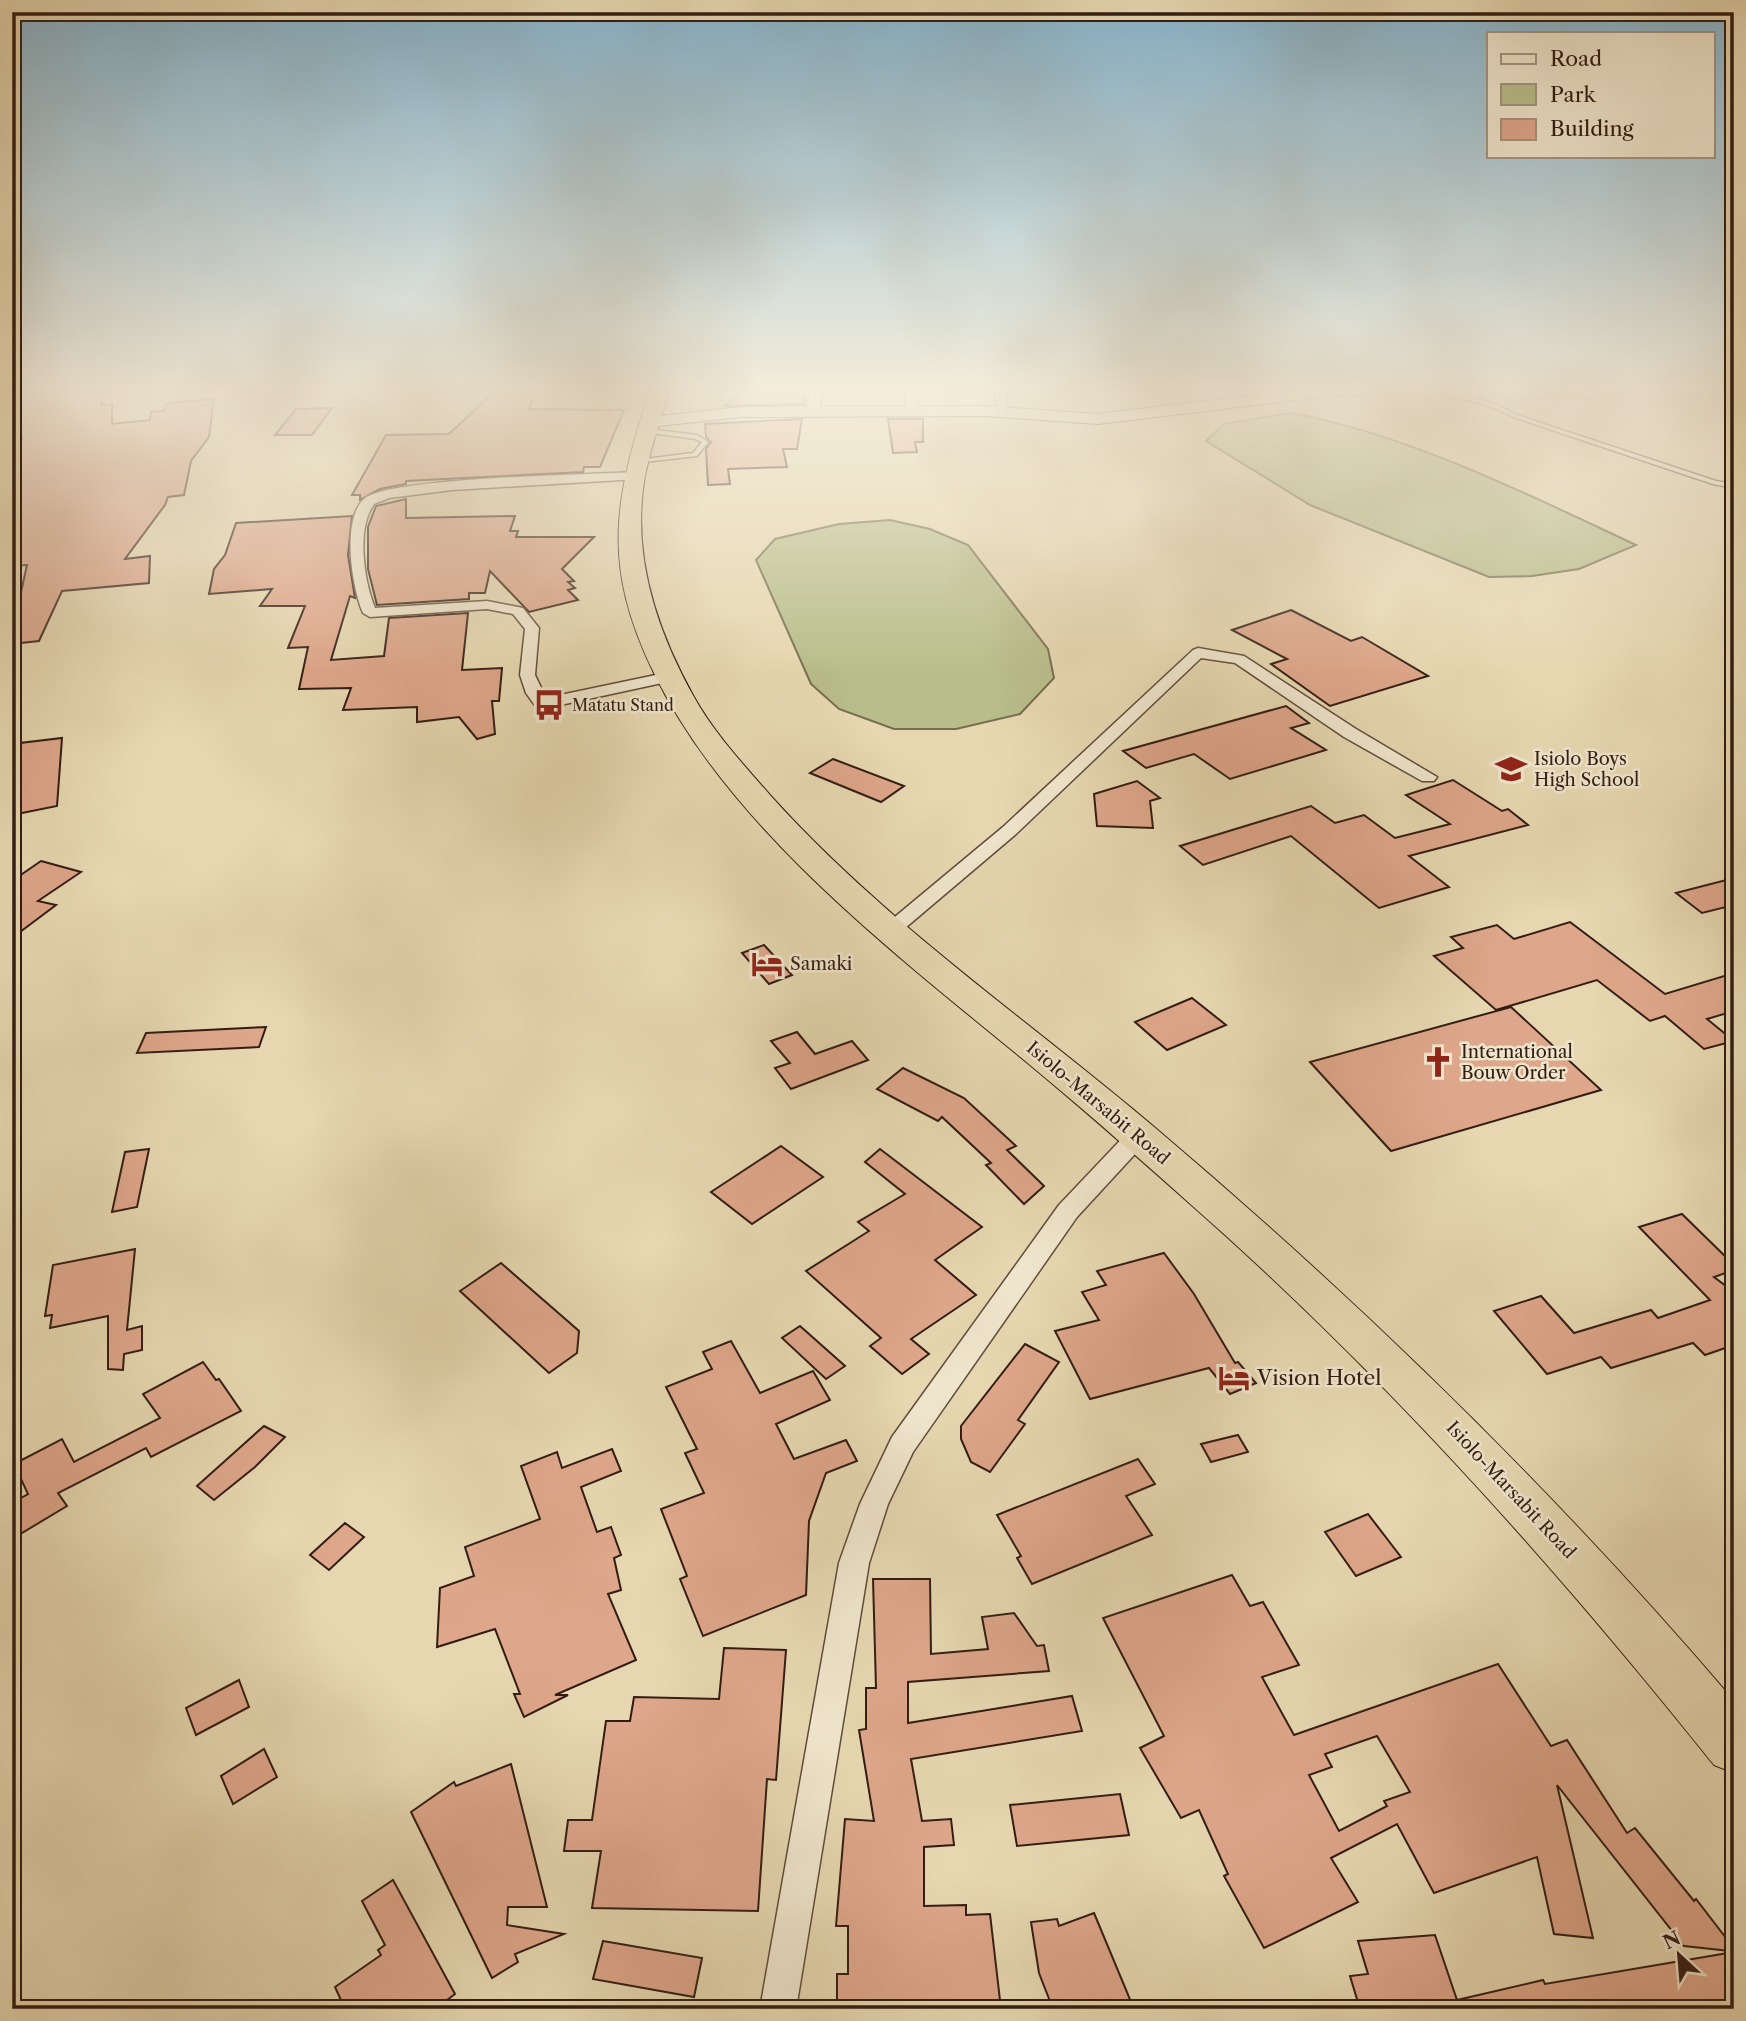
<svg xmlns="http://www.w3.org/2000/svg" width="1746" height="2021" font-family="'Libre Caslon Text',serif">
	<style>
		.green { fill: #b8bd8a; stroke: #766d4e; stroke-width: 2 }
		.building { fill: #dea68a; stroke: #331d13; stroke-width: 2; fill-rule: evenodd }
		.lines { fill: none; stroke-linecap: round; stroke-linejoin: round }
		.lane-casing { stroke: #604c3a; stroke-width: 3 }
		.street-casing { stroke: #604c3a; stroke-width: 3 }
		.secondary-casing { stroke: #331d13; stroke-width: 2 }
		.highway-casing { stroke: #331d13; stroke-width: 2 }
		.lane { fill: #efe5cc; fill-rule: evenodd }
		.street { fill: #efe5cc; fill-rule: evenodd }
		.secondary { fill: #efe5cc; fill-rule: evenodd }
		.highway { fill: #e6d7b0; fill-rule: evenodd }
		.labels { text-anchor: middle; stroke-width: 5; stroke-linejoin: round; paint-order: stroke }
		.far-poi-label { font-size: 16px; fill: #331d13; stroke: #efe5cc; text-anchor: start }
		.poi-label { font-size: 18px; fill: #331d13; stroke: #efe5cc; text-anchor: start }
		.street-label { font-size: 18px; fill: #331d13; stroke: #efe5cc }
		.near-poi-label { font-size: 21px; fill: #331d13; stroke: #efe5cc; text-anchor: start }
	</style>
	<rect width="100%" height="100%" fill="#e6d7b0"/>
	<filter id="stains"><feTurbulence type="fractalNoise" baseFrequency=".00286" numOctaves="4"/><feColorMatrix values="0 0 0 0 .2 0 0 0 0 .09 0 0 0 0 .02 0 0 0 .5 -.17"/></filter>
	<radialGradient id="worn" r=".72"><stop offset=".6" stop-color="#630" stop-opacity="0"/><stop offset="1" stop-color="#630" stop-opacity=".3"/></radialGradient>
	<g class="green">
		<path d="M1291,413C1410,435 1527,494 1636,545L1579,569L1532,576L1489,577L1310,505L1206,441L1224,424Z"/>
		<polygon points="890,520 930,529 968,545 1048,649 1054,678 1020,714 956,729 894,729 839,709 811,684 756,560 775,539 839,524"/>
	</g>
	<g class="building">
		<polygon points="12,390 102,390 102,405 112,404 112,424 150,420 151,412 164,411 165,405 176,402 214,399 209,437 191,461 184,495 168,497 165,505 125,559 150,556 149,583 62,591 39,641 12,644 12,615 16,615 27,565 12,566 12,459 22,439"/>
		<polygon points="496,390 536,390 529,409 624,410 600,467 584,467 583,472 406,481 406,484 380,489 360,500 360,495 352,495 386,435 449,434"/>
		<polygon points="745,390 761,390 760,394 806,394 804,404 724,406"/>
		<polygon points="332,408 312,435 275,435 296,409"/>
		<polygon points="802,419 797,449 783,449 787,467 728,469 730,484 708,485 706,449 711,442 706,437 705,424"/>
		<polygon points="888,419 923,419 923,442 915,442 917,452 893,453"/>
		<polygon points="406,499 406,518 515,516 510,531 518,531 516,537 594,537 562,569 574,581 568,582 575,588 568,590 578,600 529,612 490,571 485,593 469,593 469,599 377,605 368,569 368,527 376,506"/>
		<polygon points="352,516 348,555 355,598 350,596 331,660 384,656 389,618 468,613 462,670 502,668 499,701 492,701 495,734 477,739 459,717 417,722 417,707 343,710 351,688 299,689 308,647 288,648 305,606 260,606 272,589 209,594 214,569 225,555 236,523"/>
		<polygon points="1291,610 1351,641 1362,637 1428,676 1330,706 1271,664 1287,659 1232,630"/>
		<polygon points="1286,706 1309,723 1291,728 1326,750 1230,779 1194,754 1146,768 1123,751"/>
		<polygon points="62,738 57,806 12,815 12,744"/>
		<polygon points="833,759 904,786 881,802 810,773"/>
		<polygon points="1453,780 1502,811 1508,809 1528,825 1409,856 1449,887 1379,908 1291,836 1203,865 1180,846 1311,806 1335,823 1364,815 1395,838 1450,824 1406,795"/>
		<polygon points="1137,781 1160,798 1150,801 1153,828 1097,826 1094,794"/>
		<polygon points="41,861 81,872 38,901 56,905 12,938 12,881"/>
		<polygon points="1734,878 1734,905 1702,913 1676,893"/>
		<polygon points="1570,922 1665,994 1734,973 1734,1011 1707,1019 1734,1041 1704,1049 1665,1016 1650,1021 1597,980 1496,1010 1434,956 1463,948 1451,937 1497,925 1514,939"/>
		<polygon points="764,945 792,975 769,984 742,953"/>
		<polygon points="1192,998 1226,1025 1167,1050 1135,1022"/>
		<polygon points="1511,1007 1601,1090 1391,1151 1310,1062"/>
		<polygon points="266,1027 259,1047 137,1053 146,1033"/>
		<polygon points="797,1032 815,1054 852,1041 868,1060 791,1089 775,1068 790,1063 771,1041"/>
		<polygon points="903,1068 964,1098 1016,1146 1007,1150 1044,1186 1024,1204 986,1165 991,1163 942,1117 938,1121 877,1089"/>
		<polygon points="781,1146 823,1177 752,1224 711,1192"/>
		<polygon points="149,1149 137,1207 112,1212 125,1152"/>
		<polygon points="880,1149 982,1227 935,1260 976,1295 911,1339 929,1354 902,1374 870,1346 881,1338 806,1271 869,1231 858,1222 905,1194 865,1162"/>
		<polygon points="1682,1214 1734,1265 1734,1270 1714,1277 1734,1292 1734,1345 1705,1355 1693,1343 1611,1368 1601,1357 1547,1374 1494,1311 1541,1296 1574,1333 1651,1310 1658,1318 1710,1300 1639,1227"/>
		<polygon points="135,1249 127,1330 142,1326 142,1350 124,1354 123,1370 108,1369 108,1316 50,1328 52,1315 45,1316 53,1265"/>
		<polygon points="1164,1253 1194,1294 1235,1363 1238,1362 1256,1383 1230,1394 1209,1368 1090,1399 1055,1331 1099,1320 1082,1292 1106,1285 1097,1271"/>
		<polygon points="501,1263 579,1331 577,1353 549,1373 460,1291"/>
		<polygon points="800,1326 845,1366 826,1379 782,1338"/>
		<polygon points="731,1341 760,1393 813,1371 830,1400 776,1424 794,1459 846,1440 857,1461 826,1473 809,1521 806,1595 703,1636 680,1579 687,1576 661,1509 704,1493 685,1453 697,1449 666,1387 712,1369 703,1352"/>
		<polygon points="1025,1344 1059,1362 1018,1420 1025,1424 990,1472 971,1462 961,1439 961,1426"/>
		<polygon points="203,1362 216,1380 219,1379 241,1411 151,1457 146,1448 58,1493 67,1506 12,1539 12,1503 28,1494 14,1464 62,1439 74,1462 160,1418 143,1394"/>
		<polygon points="264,1426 285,1437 255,1467 214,1500 197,1486"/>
		<polygon points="1238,1435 1248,1452 1211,1462 1201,1444"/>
		<polygon points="612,1449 621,1471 581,1487 597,1532 611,1527 621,1555 614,1558 621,1590 608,1594 636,1660 555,1695 568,1695 524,1717 514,1694 520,1694 495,1629 437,1647 440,1588 474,1576 465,1547 540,1519 521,1466 557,1452 562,1468"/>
		<polygon points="1138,1459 1155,1484 1126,1496 1152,1535 1032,1584 1017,1558 1021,1556 997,1515"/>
		<polygon points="1368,1514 1401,1557 1356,1576 1325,1532"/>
		<polygon points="345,1523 364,1537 329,1570 310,1555"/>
		<path d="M1232,1575L1250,1606L1263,1602L1299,1665L1262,1677L1294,1735L1498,1664L1551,1746L1567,1740L1627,1833L1635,1828L1694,1901L1696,1899L1729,1942L1726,1943L1730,1951L1684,1946L1557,1785L1593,1938L1554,1934L1537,1857L1434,1893L1397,1824L1331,1858L1358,1902L1264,1948L1224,1876L1228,1874L1199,1810L1181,1818L1140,1748L1164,1736L1103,1618ZM1377,1736L1410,1792L1384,1801L1387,1806L1339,1831L1309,1775L1332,1767L1325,1754Z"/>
		<polygon points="873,1579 930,1579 931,1654 988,1649 982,1617 1014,1613 1037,1646 1044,1645 1049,1671 908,1682 908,1723 1072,1696 1082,1731 911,1759 922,1821 951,1819 954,1845 924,1847 924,1906 966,1905 966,1915 990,1914 1001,2009 837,2009 837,1974 848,1974 848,1926 836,1926 845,1819 874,1821 859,1730 866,1729 866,1688 876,1688"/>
		<polygon points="724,1648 786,1650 776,1780 767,1779 758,1911 592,1908 601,1851 564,1851 568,1820 592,1820 606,1721 630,1721 634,1697 719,1699"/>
		<polygon points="239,1680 249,1707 196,1735 186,1708"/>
		<polygon points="264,1749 277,1777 233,1804 221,1776"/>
		<polygon points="511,1764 547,1907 508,1907 507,1925 564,1934 515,1954 518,1962 492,1978 411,1812 454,1782 456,1786"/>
		<polygon points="1120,1794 1129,1835 1017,1846 1010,1805"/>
		<polygon points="393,1880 455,1994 435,2009 345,2009 335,1987 381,1955 378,1950 385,1945 362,1901"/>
		<polygon points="1094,1913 1134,2009 1053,2009 1039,1973 1031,1922 1057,1919 1059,1926"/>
		<polygon points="1435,1935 1457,2000 1543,1980 1545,1984 1734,1952 1734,2009 1360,2009 1350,1976 1368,1974 1358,1941"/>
		<polygon points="603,1941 702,1958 694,1997 593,1979"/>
	</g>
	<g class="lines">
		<defs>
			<g id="lane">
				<polygon points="117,390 123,390 123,393 118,394"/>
				<polygon points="1441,390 1492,403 1520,416 1716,481 1734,484 1734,488 1713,484 1516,418 1488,405 1439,393 1439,391"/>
				<polygon points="647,429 697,435 708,442 697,456 635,463 635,461 637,460 693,453 702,442 695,439 645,432 645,430"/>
			</g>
			<g id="street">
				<polygon points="810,390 822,390 819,412 813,415 807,412"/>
				<polygon points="904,390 916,390 918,413 908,411"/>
				<polygon points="994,390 1006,390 1008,414 998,412"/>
				<path d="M634,472L638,473V479L452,490L389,498L374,504C356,529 364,581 375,608L487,601L523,608L539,628L535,675L546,698L670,672L676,674V680L542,709L536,707L526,693L520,675L525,629L513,614L487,609L370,617L363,613C352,588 341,520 364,499C389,477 590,475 634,472Z"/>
				<polygon points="1198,648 1244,656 1356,729 1437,777 1434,781 1422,781 1344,737 1235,663 1201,658 1016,834 898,934 884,934 881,930 884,926 1003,827 1193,650"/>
				<polygon points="1139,1127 1147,1129 1150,1135 1147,1141 1077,1217 913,1452 888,1504 869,1563 796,2009 760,2009 839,1563 860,1504 892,1437 1059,1205 1131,1129"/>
			</g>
			<polygon id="secondary" points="1298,390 1734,390 1734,397 1338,395 1098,424 986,416 740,417 650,427 642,422 650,417 740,407 986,406 1098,414"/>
			<path id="highway" d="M650,390H670C661,418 651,446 645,476C631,554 656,629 694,697C714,733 743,764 770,795C883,921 1024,1017 1153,1126C1362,1303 1556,1492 1734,1701V1773L1714,1765C1563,1576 1403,1396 1224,1234C1158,1175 1092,1116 1024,1060C894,953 728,826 654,673C601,564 614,500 650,390Z"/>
		</defs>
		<use href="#lane" class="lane-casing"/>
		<use href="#street" class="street-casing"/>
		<use href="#secondary" class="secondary-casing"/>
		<use href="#highway" class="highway-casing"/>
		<use href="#lane" class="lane"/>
		<use href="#street" class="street"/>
		<use href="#secondary" class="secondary"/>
		<use href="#highway" class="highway"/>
	</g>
	<linearGradient id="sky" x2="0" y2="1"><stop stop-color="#87b6cf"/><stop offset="0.58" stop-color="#f4eddb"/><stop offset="1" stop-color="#f4eddb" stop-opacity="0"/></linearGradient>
	<rect width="1746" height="673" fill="url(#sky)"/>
	<defs>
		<symbol id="bus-bare" viewBox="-9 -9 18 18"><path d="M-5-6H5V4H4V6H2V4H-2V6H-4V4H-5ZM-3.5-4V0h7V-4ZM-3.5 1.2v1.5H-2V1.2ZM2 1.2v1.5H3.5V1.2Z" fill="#8f2418" stroke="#efe5cc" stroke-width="2.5" paint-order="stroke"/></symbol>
		<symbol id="school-bare" viewBox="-9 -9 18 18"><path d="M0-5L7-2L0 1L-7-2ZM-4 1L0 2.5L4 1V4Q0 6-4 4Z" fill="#8f2418" stroke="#efe5cc" stroke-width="2.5" paint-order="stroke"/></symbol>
		<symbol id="hotel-bare" viewBox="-9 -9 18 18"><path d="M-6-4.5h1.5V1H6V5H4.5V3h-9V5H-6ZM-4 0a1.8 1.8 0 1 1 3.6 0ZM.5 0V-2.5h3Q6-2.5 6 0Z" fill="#8f2418" stroke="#efe5cc" stroke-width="2.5" paint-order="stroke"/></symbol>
		<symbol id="church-bare" viewBox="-9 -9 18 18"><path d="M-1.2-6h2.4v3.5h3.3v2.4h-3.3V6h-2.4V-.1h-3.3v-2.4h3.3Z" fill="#8f2418" stroke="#efe5cc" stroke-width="2.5" paint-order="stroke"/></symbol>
	</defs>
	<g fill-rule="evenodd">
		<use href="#bus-bare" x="527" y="683" width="44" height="44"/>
		<use href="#school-bare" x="1489" y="747" width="44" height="44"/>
		<use href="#hotel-bare" x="745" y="942" width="44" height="44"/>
		<use href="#church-bare" x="1416" y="1040" width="44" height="44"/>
		<use href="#hotel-bare" x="1212" y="1356" width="44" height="44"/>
	</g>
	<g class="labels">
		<g class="far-poi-label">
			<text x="572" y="711">Matatu Stand</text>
		</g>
		<g class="poi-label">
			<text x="1534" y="765">Isiolo Boys<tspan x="1534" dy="21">High School</tspan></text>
			<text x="790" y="970">Samaki</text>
			<text x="1461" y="1058">International<tspan x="1461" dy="21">Bouw Order</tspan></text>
		</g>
		<g class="street-label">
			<text transform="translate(1098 1103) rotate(40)" y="6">Isiolo-Marsabit Road</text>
			<text transform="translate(1511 1490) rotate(47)" y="6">Isiolo-Marsabit Road</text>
		</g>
		<g class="near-poi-label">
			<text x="1257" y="1385">Vision Hotel</text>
		</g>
	</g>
	<rect width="1746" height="2021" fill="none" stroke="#e6d7b0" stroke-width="42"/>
	<rect x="14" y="14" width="1718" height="1993" fill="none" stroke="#331d13" stroke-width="3.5"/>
	<rect x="21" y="21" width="1704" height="1979" fill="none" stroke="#331d13" stroke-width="2"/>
	<rect x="1487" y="32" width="228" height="126" fill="#efe5cc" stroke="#a49582" stroke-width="2"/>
	<rect x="1501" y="54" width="35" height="10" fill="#efe5cc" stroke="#a49582" stroke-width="2"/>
	<text x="1550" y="66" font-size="21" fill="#331d13">Road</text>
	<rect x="1501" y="84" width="35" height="21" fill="#b8bd8a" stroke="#a49582" stroke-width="2"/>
	<text x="1550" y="102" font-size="21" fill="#331d13">Park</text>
	<rect x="1501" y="119" width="35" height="21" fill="#dea68a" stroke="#a49582" stroke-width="2"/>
	<text x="1550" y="136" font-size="21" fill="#331d13">Building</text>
	<g transform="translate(1679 1955) rotate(334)" stroke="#efe5cc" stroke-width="5" paint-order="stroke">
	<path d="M0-5L12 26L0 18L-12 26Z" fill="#331d13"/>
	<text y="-10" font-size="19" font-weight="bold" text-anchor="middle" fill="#331d13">N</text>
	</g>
	<rect width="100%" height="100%" filter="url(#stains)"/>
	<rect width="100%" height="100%" fill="url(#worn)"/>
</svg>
